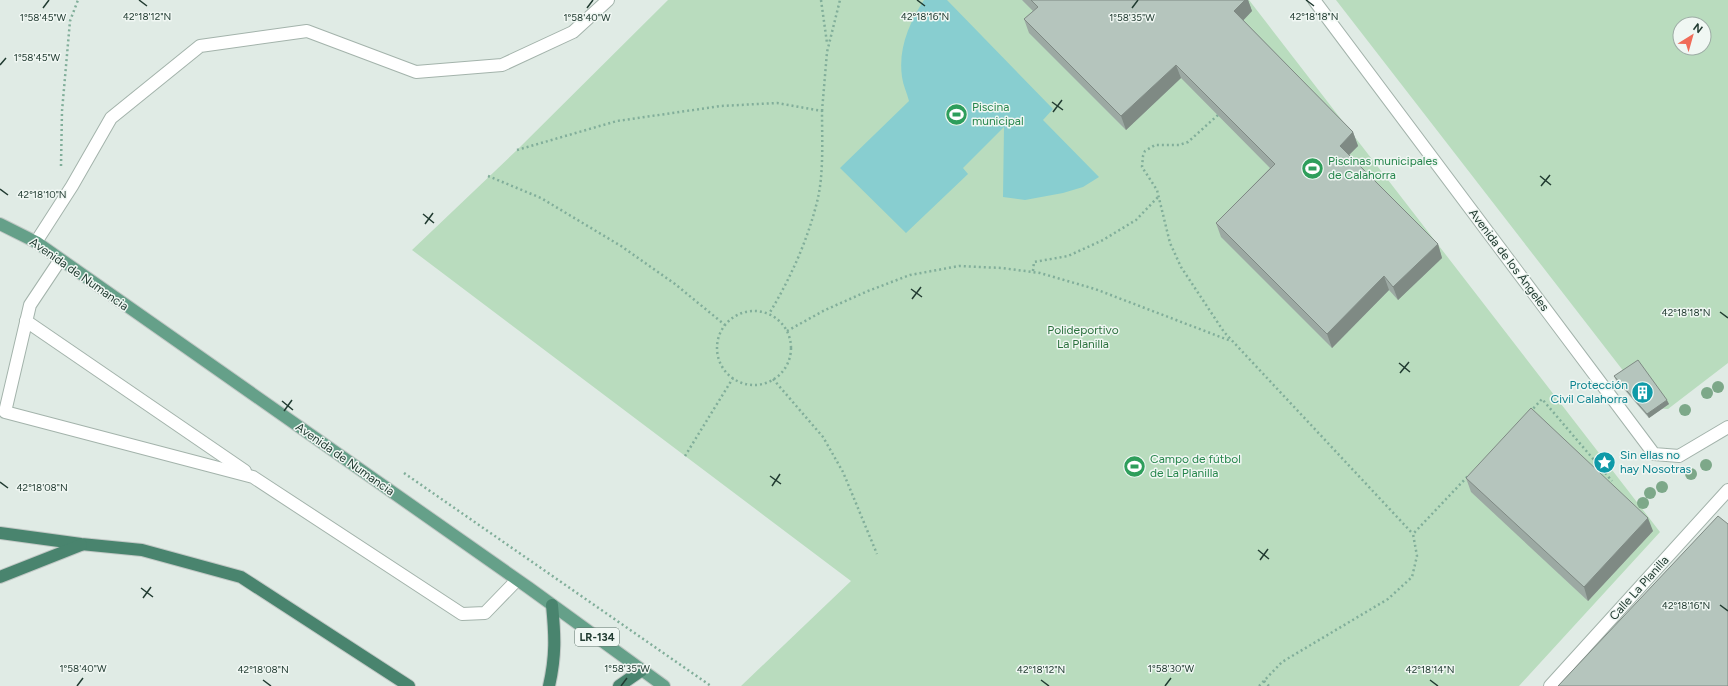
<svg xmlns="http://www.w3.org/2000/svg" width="1728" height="686" font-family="Figtree,sans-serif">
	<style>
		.green { fill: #b9dcbe; fill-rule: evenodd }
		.water { fill: #88ced0 }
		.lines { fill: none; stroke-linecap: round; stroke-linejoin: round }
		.service-casing { stroke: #a3b3ab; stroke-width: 14 }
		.minor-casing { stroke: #a3b3ab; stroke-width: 14 }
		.primary-casing { stroke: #c1c8c5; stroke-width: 14 }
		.trunk-casing { stroke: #c1c8c5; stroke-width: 14 }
		.path { stroke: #81ae9a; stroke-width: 2.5; stroke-dasharray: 2 3; stroke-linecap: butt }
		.service { stroke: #fff; stroke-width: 12 }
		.minor { stroke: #fff; stroke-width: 12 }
		.primary { stroke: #65a089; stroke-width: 12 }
		.trunk { stroke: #49846e; stroke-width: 12 }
		.tree { fill: #7da889 }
		.wall { fill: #9ca9a3 }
		.shaded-wall { fill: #7f8a84 }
		.building { fill: #b5c5bd; stroke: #7f8a84 }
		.ticks { fill: none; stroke: #213b31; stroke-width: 1.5 }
		.labels { text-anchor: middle; stroke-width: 3; stroke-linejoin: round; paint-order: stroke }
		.shield { fill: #f0f7f3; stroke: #5f736b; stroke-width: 1 }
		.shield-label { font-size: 11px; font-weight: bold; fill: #213b31 }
		.leisure-label { font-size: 12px; fill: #27864d; stroke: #f0f7f3; text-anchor: start }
		.street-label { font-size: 12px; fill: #213b31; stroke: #f0f7f3 }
		.park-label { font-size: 12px; fill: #2c713e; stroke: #f0f7f3 }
		.culture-label { font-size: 12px; fill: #0d838f; stroke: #f0f7f3; text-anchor: end }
		.ticks-label { font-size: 10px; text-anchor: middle; fill: #213b31; stroke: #f0f7f3; stroke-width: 3; stroke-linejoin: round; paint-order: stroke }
	</style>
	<rect width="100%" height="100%" fill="#e0ebe5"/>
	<g class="green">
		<polygon points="668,0 1249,0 1660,532 1519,686 741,686 851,581 412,250 517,150"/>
		<path d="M1336,0H1728V363L1668,409L1652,408ZM1680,24H1704V48H1680Z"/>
	</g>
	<path class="water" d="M924,0H947L1053,109L1043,120L1099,177L1083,187L1063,193L1025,200L1003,197L1004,127L963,168L968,174L906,233L840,168L909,101C907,93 903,85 902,77C898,49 909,23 924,0Z"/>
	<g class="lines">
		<defs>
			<g id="service">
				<polyline points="60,260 30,305 5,412 253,477 462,614 485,613 517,580"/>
				<polyline points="26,321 245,471"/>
			</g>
			<g id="minor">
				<polyline points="1314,0 1654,454 1679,456 1728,427"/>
				<polyline points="36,242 72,186 111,118 200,46 307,31 416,72 502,65 573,32 608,0"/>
				<polyline points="1550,686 1728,490"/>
			</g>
			<polyline id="primary" points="0,224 36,242 529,588 664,686"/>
			<g id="trunk">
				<polyline points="0,533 81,544 142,550 241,577 409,686"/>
				<polyline points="0,577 81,545"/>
				<path d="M549,686C556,656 555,635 552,605"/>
				<polyline points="619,686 642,670"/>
			</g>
		</defs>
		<use href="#service" class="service-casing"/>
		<use href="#minor" class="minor-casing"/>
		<use href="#primary" class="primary-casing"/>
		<use href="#trunk" class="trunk-casing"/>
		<g class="path">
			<polyline points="821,0 827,43"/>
			<polyline points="822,111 827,52 840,0"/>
			<polyline points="1218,115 1188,142 1179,145 1155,145 1145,151 1143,156 1142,167 1157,190 1170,243 1181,267 1224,332 1413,534"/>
			<path d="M517,150L617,121L721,106L777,103L822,111C822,139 824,175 817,202C807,242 790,279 769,314"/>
			<polyline points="61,166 62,111 70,21 78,0"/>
			<polyline points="488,176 541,198 621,246 675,284 725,325"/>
			<polyline points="1033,271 1034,262 1068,256 1103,240 1136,220 1158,197"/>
			<circle cx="754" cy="348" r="37"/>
			<polyline points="787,331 825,310 868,291 910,275 959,266 1002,268 1040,273 1095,289 1231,341"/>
			<polyline points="773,379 823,437 843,472 877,554"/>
			<polyline points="1530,412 1542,399 1612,481"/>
			<polyline points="685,456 733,378"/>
			<polyline points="404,473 711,686"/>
			<polyline points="1264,681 1269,686"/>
			<polyline points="1259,686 1282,662 1388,599 1412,577 1417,556 1413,534 1468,476"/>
		</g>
		<use href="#service" class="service"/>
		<use href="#minor" class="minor"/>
		<use href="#primary" class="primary"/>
		<use href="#trunk" class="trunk"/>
	</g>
	<g class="tree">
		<circle cx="1718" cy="387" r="6"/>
		<circle cx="1707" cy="393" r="6"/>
		<circle cx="1685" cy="410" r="6"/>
		<circle cx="1706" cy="465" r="6"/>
		<circle cx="1691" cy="474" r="6"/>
		<circle cx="1662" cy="487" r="6"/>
		<circle cx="1650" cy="493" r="6"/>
		<circle cx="1643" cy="503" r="6"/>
	</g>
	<g class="wall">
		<polygon points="1022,0 1248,0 1252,11 1243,20 1353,132 1358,146 1349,155 1438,244 1442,258 1398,300 1389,290 1332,348 1221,237 1216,223 1270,168 1181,78 1126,130 1029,33 1024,19 1033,11"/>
		<polygon points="1614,376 1669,404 1649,418 1616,380"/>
		<polygon points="1466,478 1653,531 1588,601 1471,492"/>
	</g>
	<g class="shaded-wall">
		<polygon points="1245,0 1248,0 1252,11 1239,25 1234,11"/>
		<polygon points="1176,65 1181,78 1126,130 1121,116"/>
		<polygon points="1353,132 1358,146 1345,159 1340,146"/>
		<polygon points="1438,244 1442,258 1398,300 1393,287"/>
		<polygon points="1384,276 1389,290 1332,348 1327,334"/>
		<polygon points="1667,400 1669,404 1649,418 1647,414"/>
		<polygon points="1648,518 1653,531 1588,601 1584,587"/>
	</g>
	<g class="building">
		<polygon points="1031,0 1245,0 1234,11 1353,132 1340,146 1438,244 1393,287 1384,276 1327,334 1216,223 1275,164 1176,65 1121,116 1024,19 1038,7"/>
		<polygon points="1638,360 1667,400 1647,414 1614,376"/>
		<polygon points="1531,408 1648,518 1584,587 1466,478"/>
		<polygon points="1718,516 1728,524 1728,686 1558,686"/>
	</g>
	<path class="ticks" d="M139,0L147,6M917,0L925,6M1306,0L1314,6M43,8L49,0M587,8L593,0M1132,8L1138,0M0,65L6,58M1052,102L1063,110M1053,112L1062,100M1540,176L1551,185M1541,186L1550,175M0,189L8,195M423,214L434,223M425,224L433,213M911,289L922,297M912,299L921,287M1720,312L1728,318M1399,363L1410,372M1400,373L1409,362M282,401L293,410M284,411L292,400M770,476L781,484M0,482L8,488M772,486L780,474M1258,550L1269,559M1260,560L1268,549M141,588L153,597M143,598L151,587M1720,605L1728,611M263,680L271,686M1041,680L1049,686M1430,680L1438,686M77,686L83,678M621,686L627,678M1165,686L1171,678"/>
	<defs>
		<symbol id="stadium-disc" viewBox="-11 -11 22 22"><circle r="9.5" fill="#2e9e5b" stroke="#f0f7f3"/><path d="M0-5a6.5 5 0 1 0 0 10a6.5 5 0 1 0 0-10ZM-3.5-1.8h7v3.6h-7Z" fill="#fff"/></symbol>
		<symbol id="building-disc" viewBox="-11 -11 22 22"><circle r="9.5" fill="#0f9aa8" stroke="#f0f7f3"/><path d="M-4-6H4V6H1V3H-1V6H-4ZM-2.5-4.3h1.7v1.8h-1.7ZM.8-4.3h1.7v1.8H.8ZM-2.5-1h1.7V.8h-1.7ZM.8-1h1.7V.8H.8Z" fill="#fff"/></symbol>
		<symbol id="sight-disc" viewBox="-11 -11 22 22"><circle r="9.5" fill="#0f9aa8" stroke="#f0f7f3"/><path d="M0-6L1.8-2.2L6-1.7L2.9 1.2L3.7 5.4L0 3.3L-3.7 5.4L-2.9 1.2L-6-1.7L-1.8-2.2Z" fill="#fff"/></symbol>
	</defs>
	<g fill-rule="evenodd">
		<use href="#stadium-disc" x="944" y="102" width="25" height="25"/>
		<use href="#stadium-disc" x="1300" y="156" width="25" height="25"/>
		<use href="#building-disc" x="1630" y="380" width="25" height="25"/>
		<use href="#sight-disc" x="1592" y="450" width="25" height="25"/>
		<use href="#stadium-disc" x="1122" y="454" width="25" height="25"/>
	</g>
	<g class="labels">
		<rect class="shield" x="575" y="628" width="44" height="18" rx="3"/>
		<g class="shield-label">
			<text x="597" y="641">LR-134</text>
		</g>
		<g class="leisure-label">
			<text x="972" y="111">Piscina<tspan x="972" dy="14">municipal</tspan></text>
			<text x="1328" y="165">Piscinas municipales<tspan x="1328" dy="14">de Calahorra</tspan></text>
			<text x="1150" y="463">Campo de fútbol<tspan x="1150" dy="14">de La Planilla</tspan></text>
		</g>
		<g class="street-label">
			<text transform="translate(1509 260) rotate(53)" y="4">Avenida de los Ángeles</text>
			<text transform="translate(79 274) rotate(35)" y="4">Avenida de Numancia</text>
			<text transform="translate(345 459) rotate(35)" y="4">Avenida de Numancia</text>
			<text transform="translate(1639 588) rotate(-48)" y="4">Calle La Planilla</text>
		</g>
		<g class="park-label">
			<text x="1083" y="334">Polideportivo<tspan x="1083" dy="14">La Planilla</tspan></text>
		</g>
		<g class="culture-label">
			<text x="1628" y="389">Protección<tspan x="1628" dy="14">Civil Calahorra</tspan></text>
			<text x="1620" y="459" text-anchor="start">Sin ellas no<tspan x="1620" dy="14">hay Nosotras</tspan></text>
		</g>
	</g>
	<g class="ticks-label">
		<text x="147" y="20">42°18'12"N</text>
		<text x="925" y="20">42°18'16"N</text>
		<text x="1314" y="20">42°18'18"N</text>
		<text x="43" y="21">1°58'45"W</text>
		<text x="587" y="21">1°58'40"W</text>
		<text x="1132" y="21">1°58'35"W</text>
		<text x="37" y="61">1°58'45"W</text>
		<text x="42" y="198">42°18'10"N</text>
		<text x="1686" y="316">42°18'18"N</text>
		<text x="42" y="491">42°18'08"N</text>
		<text x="1686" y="609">42°18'16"N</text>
		<text x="83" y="672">1°58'40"W</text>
		<text x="627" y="672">1°58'35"W</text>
		<text x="1171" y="672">1°58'30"W</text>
		<text x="263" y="673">42°18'08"N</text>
		<text x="1041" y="673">42°18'12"N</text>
		<text x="1430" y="673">42°18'14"N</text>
	</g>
	<g transform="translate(1692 36) rotate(37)"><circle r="19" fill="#f0f7f3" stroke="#9daca5"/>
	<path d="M0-3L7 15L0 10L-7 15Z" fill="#f06b58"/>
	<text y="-6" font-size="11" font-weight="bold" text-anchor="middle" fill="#213b31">N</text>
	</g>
</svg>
